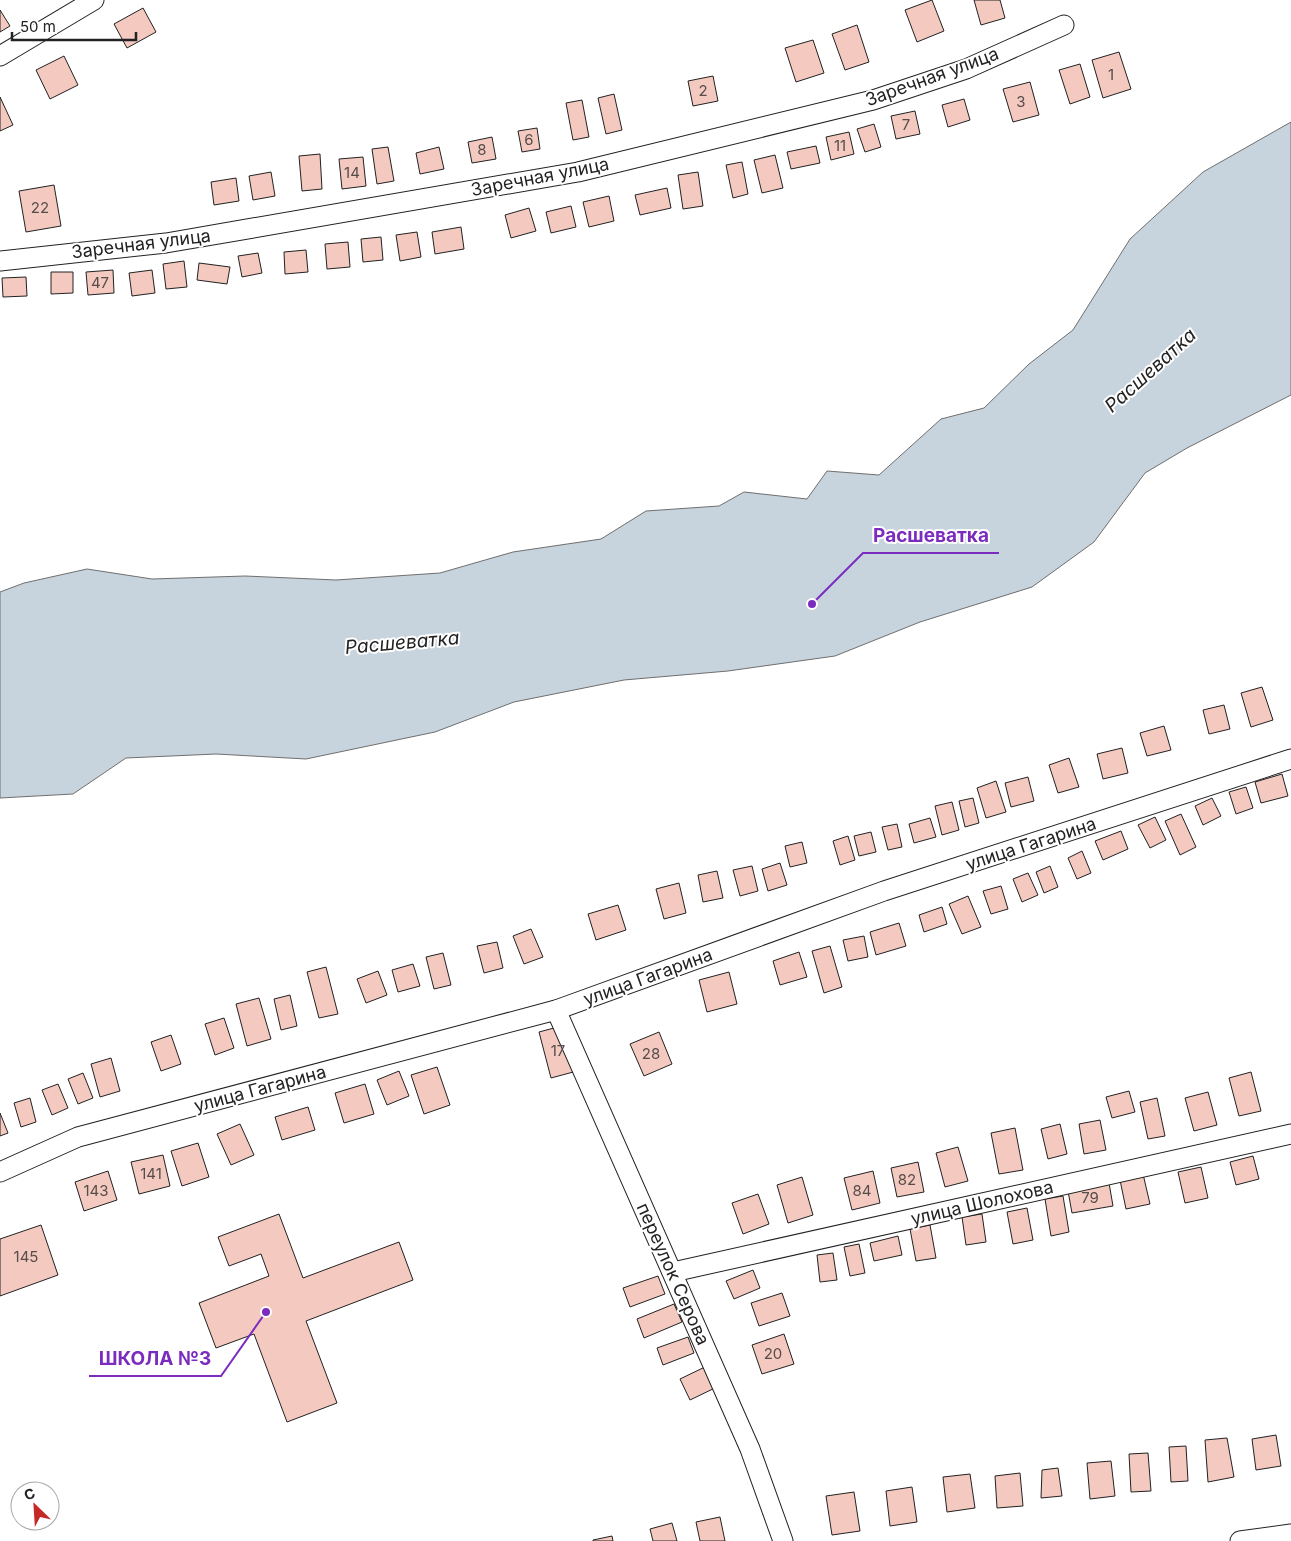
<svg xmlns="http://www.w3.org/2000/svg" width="1291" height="1541" font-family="Inter,sans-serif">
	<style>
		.water { fill: #c7d3dd; stroke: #6f6f6f }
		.building { fill: #f3c9c0; stroke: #222 }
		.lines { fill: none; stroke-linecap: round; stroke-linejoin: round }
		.minor-casing { stroke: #222; stroke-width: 21 }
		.minor { stroke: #fff; stroke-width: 19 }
		.labels { text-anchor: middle; stroke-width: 4; stroke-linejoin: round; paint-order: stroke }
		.number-label { font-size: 15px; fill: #564c4a }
		.street-label { font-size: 18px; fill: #222; stroke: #fff }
		.water-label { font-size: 19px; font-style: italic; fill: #222; stroke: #fff }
		.leader { fill: none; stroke: #7b2cbf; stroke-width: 2 }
		.callout-dot { fill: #7b2cbf; stroke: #fff; stroke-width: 2 }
		.callout-label { font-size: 19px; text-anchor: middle; font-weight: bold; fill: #7b2cbf; stroke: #fff; stroke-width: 4; stroke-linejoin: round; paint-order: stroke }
	</style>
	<rect width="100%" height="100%" fill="#fff"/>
	<polygon class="water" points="1291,122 1291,395 1187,448 1145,473 1094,542 1032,587 920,622 835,656 728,671 624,680 514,702 435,732 306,759 216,754 126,758 73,794 0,798 0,592 24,583 87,569 152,579 245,576 336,580 440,573 513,552 601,539 646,511 719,506 744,492 807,499 827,471 879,475 941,419 984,408 1029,364 1073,330 1130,239 1203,172"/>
	<g class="building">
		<polygon points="932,0 944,31 917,42 905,10"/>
		<polygon points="974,0 1000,0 1005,18 981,25"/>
		<polygon points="143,8 156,32 127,48 114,24"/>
		<polygon points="0,10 10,26 0,32"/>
		<polygon points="857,25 869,62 845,70 832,34"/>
		<polygon points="813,40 824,73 796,82 785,48"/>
		<polygon points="1119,52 1131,89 1103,98 1092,60"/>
		<polygon points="64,56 78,85 50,99 36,70"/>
		<polygon points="1080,64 1090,97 1070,104 1059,70"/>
		<polygon points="713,76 718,101 693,106 688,81"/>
		<polygon points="1030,82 1039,115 1013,122 1003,89"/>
		<polygon points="614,94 622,130 606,134 598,98"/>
		<polygon points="0,97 13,125 0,131"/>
		<polygon points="964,99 970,120 948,127 942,105"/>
		<polygon points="582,100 589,137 573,140 566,103"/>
		<polygon points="915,111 920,134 896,139 891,116"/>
		<polygon points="874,124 881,147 865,152 857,129"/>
		<polygon points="537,128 540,149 522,152 518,131"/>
		<polygon points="849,132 854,154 831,160 826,137"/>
		<polygon points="492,137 496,159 472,163 468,142"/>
		<polygon points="816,146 820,163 791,169 787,152"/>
		<polygon points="388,147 394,181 377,184 372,149"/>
		<polygon points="439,147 444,169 420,174 416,153"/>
		<polygon points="320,154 322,189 302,191 299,156"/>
		<polygon points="775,155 783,188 762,193 754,160"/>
		<polygon points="363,157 366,186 342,189 339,159"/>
		<polygon points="742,162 748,194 733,198 726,165"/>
		<polygon points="271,172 275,196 253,200 249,176"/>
		<polygon points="698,172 703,206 683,209 678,175"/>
		<polygon points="236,178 239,201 214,205 211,182"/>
		<polygon points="54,185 61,226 26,232 19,191"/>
		<polygon points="667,188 671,208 640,215 635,195"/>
		<polygon points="609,196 614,221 589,227 583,202"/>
		<polygon points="571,206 576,227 551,233 546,212"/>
		<polygon points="529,208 536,231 511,238 505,215"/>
		<polygon points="461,227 464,249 435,254 432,232"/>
		<polygon points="417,232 421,257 400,261 396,235"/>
		<polygon points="381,237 383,260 363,262 361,239"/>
		<polygon points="348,242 350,267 327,269 325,244"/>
		<polygon points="306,250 308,272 285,274 284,252"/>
		<polygon points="258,253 262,273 242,277 238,256"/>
		<polygon points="184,261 187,287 166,289 163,264"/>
		<polygon points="199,263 230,267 227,284 197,280"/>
		<polygon points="113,270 114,293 88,295 86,272"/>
		<polygon points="152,270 155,293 132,296 129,273"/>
		<polygon points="51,272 73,272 73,293 51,294"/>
		<polygon points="26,277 27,296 3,297 2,278"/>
		<polygon points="1262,687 1273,720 1251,727 1241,693"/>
		<polygon points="1224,705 1230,729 1209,734 1203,710"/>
		<polygon points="1164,726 1171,750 1147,756 1140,733"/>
		<polygon points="1122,748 1128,773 1103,779 1097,754"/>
		<polygon points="1069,758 1079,787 1058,793 1049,765"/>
		<polygon points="1282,774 1288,796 1261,803 1255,782"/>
		<polygon points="1028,777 1034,801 1011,807 1005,783"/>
		<polygon points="996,781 1006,812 986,818 977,788"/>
		<polygon points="1246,787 1253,808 1236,814 1229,792"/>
		<polygon points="973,798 979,823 965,827 959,801"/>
		<polygon points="1212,798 1221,816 1203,825 1195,806"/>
		<polygon points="952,802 959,830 942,835 935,806"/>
		<polygon points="1181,814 1196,847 1180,855 1165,821"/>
		<polygon points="1155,817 1166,840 1150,848 1138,825"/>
		<polygon points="930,818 936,837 914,843 909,824"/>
		<polygon points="897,824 902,847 888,850 882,827"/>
		<polygon points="1121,831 1128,849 1103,860 1095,841"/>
		<polygon points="871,832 876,852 859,856 854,836"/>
		<polygon points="848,836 855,860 840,865 833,841"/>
		<polygon points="802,842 807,863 790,867 785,846"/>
		<polygon points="1082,851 1091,873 1077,879 1068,858"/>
		<polygon points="780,863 787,885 768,891 762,869"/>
		<polygon points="752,866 758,891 740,896 733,870"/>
		<polygon points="1050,866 1058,887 1044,893 1036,872"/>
		<polygon points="717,871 723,898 703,902 698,875"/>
		<polygon points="1028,873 1038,895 1022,902 1013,879"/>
		<polygon points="679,883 686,913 664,919 656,889"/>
		<polygon points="1001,886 1008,909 991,914 983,891"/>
		<polygon points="968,896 981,927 962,934 949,904"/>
		<polygon points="618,905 626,930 596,940 588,914"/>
		<polygon points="942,907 947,924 924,932 919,915"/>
		<polygon points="899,923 906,946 876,955 870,932"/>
		<polygon points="531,929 543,957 524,964 513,936"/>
		<polygon points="864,936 868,957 848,961 843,940"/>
		<polygon points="497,942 503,968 484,973 477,946"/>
		<polygon points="830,946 842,987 824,993 812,951"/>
		<polygon points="799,952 807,977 780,985 773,961"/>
		<polygon points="443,953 451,985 434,989 426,957"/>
		<polygon points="413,964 420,986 398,992 392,970"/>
		<polygon points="326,967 338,1014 319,1018 307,972"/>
		<polygon points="378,971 387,995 366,1003 357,979"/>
		<polygon points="729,972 737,1004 707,1012 699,980"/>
		<polygon points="290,995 297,1026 281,1030 274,999"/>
		<polygon points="259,998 271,1039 247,1046 236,1004"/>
		<polygon points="224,1018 234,1048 215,1055 205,1024"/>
		<polygon points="565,1025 577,1071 551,1078 539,1032"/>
		<polygon points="659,1032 672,1064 644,1076 630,1044"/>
		<polygon points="171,1035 181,1064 161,1071 151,1042"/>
		<polygon points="111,1058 120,1091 100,1097 91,1064"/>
		<polygon points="437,1067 450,1105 424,1114 411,1075"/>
		<polygon points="399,1071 409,1096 387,1105 377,1080"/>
		<polygon points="1251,1072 1261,1111 1239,1116 1229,1078"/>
		<polygon points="83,1073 93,1098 78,1104 68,1079"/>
		<polygon points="58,1084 68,1108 52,1115 42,1090"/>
		<polygon points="365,1084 374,1114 344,1123 335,1093"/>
		<polygon points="1129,1091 1135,1112 1112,1118 1106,1097"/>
		<polygon points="1208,1092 1217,1125 1194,1131 1185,1098"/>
		<polygon points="30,1098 36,1122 21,1127 14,1103"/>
		<polygon points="1157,1098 1165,1136 1148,1139 1140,1102"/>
		<polygon points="308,1107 315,1130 282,1140 275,1117"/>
		<polygon points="0,1113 8,1133 0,1136"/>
		<polygon points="1100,1120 1106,1150 1084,1154 1079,1124"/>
		<polygon points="240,1124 254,1155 231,1165 217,1134"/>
		<polygon points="1060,1124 1067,1154 1048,1159 1041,1129"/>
		<polygon points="1015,1128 1023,1170 999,1174 991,1133"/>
		<polygon points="198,1143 209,1177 182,1186 171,1151"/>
		<polygon points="958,1147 968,1181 945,1187 936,1153"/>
		<polygon points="163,1155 170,1186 139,1194 131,1162"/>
		<polygon points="1253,1156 1259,1179 1236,1185 1230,1162"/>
		<polygon points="918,1162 924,1192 897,1197 891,1168"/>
		<polygon points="1201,1167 1208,1198 1185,1203 1178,1172"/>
		<polygon points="108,1171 117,1200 84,1211 75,1182"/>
		<polygon points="873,1171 880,1203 852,1210 844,1178"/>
		<polygon points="1143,1174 1150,1204 1126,1209 1120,1180"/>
		<polygon points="802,1177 813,1215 788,1223 777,1185"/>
		<polygon points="1109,1183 1113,1206 1072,1213 1068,1191"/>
		<polygon points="758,1194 769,1224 743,1234 732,1203"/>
		<polygon points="1063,1196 1069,1232 1051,1236 1045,1199"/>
		<polygon points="1027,1208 1033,1240 1013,1244 1007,1212"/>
		<polygon points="279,1214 303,1278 399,1242 413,1280 306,1321 337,1403 287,1422 254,1334 216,1348 199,1303 269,1276 261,1254 229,1266 218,1237"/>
		<polygon points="982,1214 986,1242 966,1245 962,1217"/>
		<polygon points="41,1225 58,1275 0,1296 0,1239"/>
		<polygon points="930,1225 936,1258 916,1261 910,1229"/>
		<polygon points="898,1236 902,1255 874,1261 870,1243"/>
		<polygon points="859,1244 865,1273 850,1276 844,1247"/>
		<polygon points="833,1253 837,1280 820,1282 817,1255"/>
		<polygon points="753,1270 760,1288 734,1299 726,1281"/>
		<polygon points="658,1276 665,1294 630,1307 623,1288"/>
		<polygon points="782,1293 790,1316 759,1326 751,1303"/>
		<polygon points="674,1304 682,1322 644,1338 637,1319"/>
		<polygon points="784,1334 794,1364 762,1374 752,1345"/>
		<polygon points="688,1337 694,1353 663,1365 657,1348"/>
		<polygon points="709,1365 719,1386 690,1400 680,1379"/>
		<polygon points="1276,1435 1281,1466 1256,1470 1252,1439"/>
		<polygon points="1227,1438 1234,1477 1208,1482 1205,1440"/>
		<polygon points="1186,1446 1188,1481 1171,1482 1169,1447"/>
		<polygon points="1148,1453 1151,1491 1131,1492 1129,1454"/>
		<polygon points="1111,1461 1115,1496 1090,1499 1087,1463"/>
		<polygon points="1058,1468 1062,1496 1041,1498 1042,1470"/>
		<polygon points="1020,1473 1023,1506 997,1508 995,1476"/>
		<polygon points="970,1474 975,1508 947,1512 943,1477"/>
		<polygon points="912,1487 917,1522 890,1526 886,1491"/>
		<polygon points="854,1492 860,1531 832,1535 826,1496"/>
		<polygon points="720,1517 725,1541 700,1541 696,1522"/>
		<polygon points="672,1523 677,1541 653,1541 650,1529"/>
		<polygon points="612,1536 613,1541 593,1541 593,1540"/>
	</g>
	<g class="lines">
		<defs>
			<g id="minor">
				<polyline points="0,56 94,0"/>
				<polyline points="0,261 166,243 578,172 873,100 966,69 1064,25"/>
				<polyline points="556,1010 750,1449 783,1541"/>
				<polyline points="0,1172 78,1137 556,1010 884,891 1291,759"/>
				<polyline points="673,1272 1291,1134"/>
				<polyline points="1240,1541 1291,1534"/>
			</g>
		</defs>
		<use href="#minor" class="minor-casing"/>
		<use href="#minor" class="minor"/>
	</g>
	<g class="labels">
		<g class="number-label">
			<text x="1111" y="80">1</text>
			<text x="703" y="96">2</text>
			<text x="1021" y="107">3</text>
			<text x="906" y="130">7</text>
			<text x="529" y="145">6</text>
			<text x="840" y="151">11</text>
			<text x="482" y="155">8</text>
			<text x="352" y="178">14</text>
			<text x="40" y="213">22</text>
			<text x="100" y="288">47</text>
			<text x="558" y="1056">17</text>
			<text x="651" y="1059">28</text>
			<text x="151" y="1179">141</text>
			<text x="907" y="1185">82</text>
			<text x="96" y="1196">143</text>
			<text x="862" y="1196">84</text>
			<text x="1090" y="1203">79</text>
			<text x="26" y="1262">145</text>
			<text x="773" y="1359">20</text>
		</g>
		<g class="street-label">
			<text transform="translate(932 77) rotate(-20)" y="6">Заречная улица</text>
			<text transform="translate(540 177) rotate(-11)" y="6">Заречная улица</text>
			<text transform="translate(141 244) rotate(-7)" y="6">Заречная улица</text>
			<text transform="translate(1031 844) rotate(-18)" y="6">улица Гагарина</text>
			<text transform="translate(648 977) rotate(-20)" y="6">улица Гагарина</text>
			<text transform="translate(260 1089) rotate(-15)" y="6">улица Гагарина</text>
			<text transform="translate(982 1203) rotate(-13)" y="6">улица Шолохова</text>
			<text transform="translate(673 1274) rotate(66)" y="6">переулок Серова</text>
		</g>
		<g class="water-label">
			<text transform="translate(1150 370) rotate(-42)" y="7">Расшеватка</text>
			<text transform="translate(402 642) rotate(-5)" y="7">Расшеватка</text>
		</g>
	</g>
	<path class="leader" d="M812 604L863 553H999M266 1312L221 1376H89"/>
	<g class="callout-dot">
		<circle cx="812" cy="604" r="5"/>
		<circle cx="266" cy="1312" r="5"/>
	</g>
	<g class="callout-label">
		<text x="931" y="542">Расшеватка</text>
		<text x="155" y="1365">ШКОЛА №3</text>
	</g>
	<g transform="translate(35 1506) rotate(335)"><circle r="24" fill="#ffffff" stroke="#a7a7a7"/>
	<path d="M0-4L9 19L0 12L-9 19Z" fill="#c62828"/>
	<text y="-8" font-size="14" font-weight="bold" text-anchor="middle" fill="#222222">С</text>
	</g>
	<path d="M12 32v8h124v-8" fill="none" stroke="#222222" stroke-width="2.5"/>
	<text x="20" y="32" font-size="15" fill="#222222" stroke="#ffffff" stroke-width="4" paint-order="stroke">50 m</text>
</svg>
